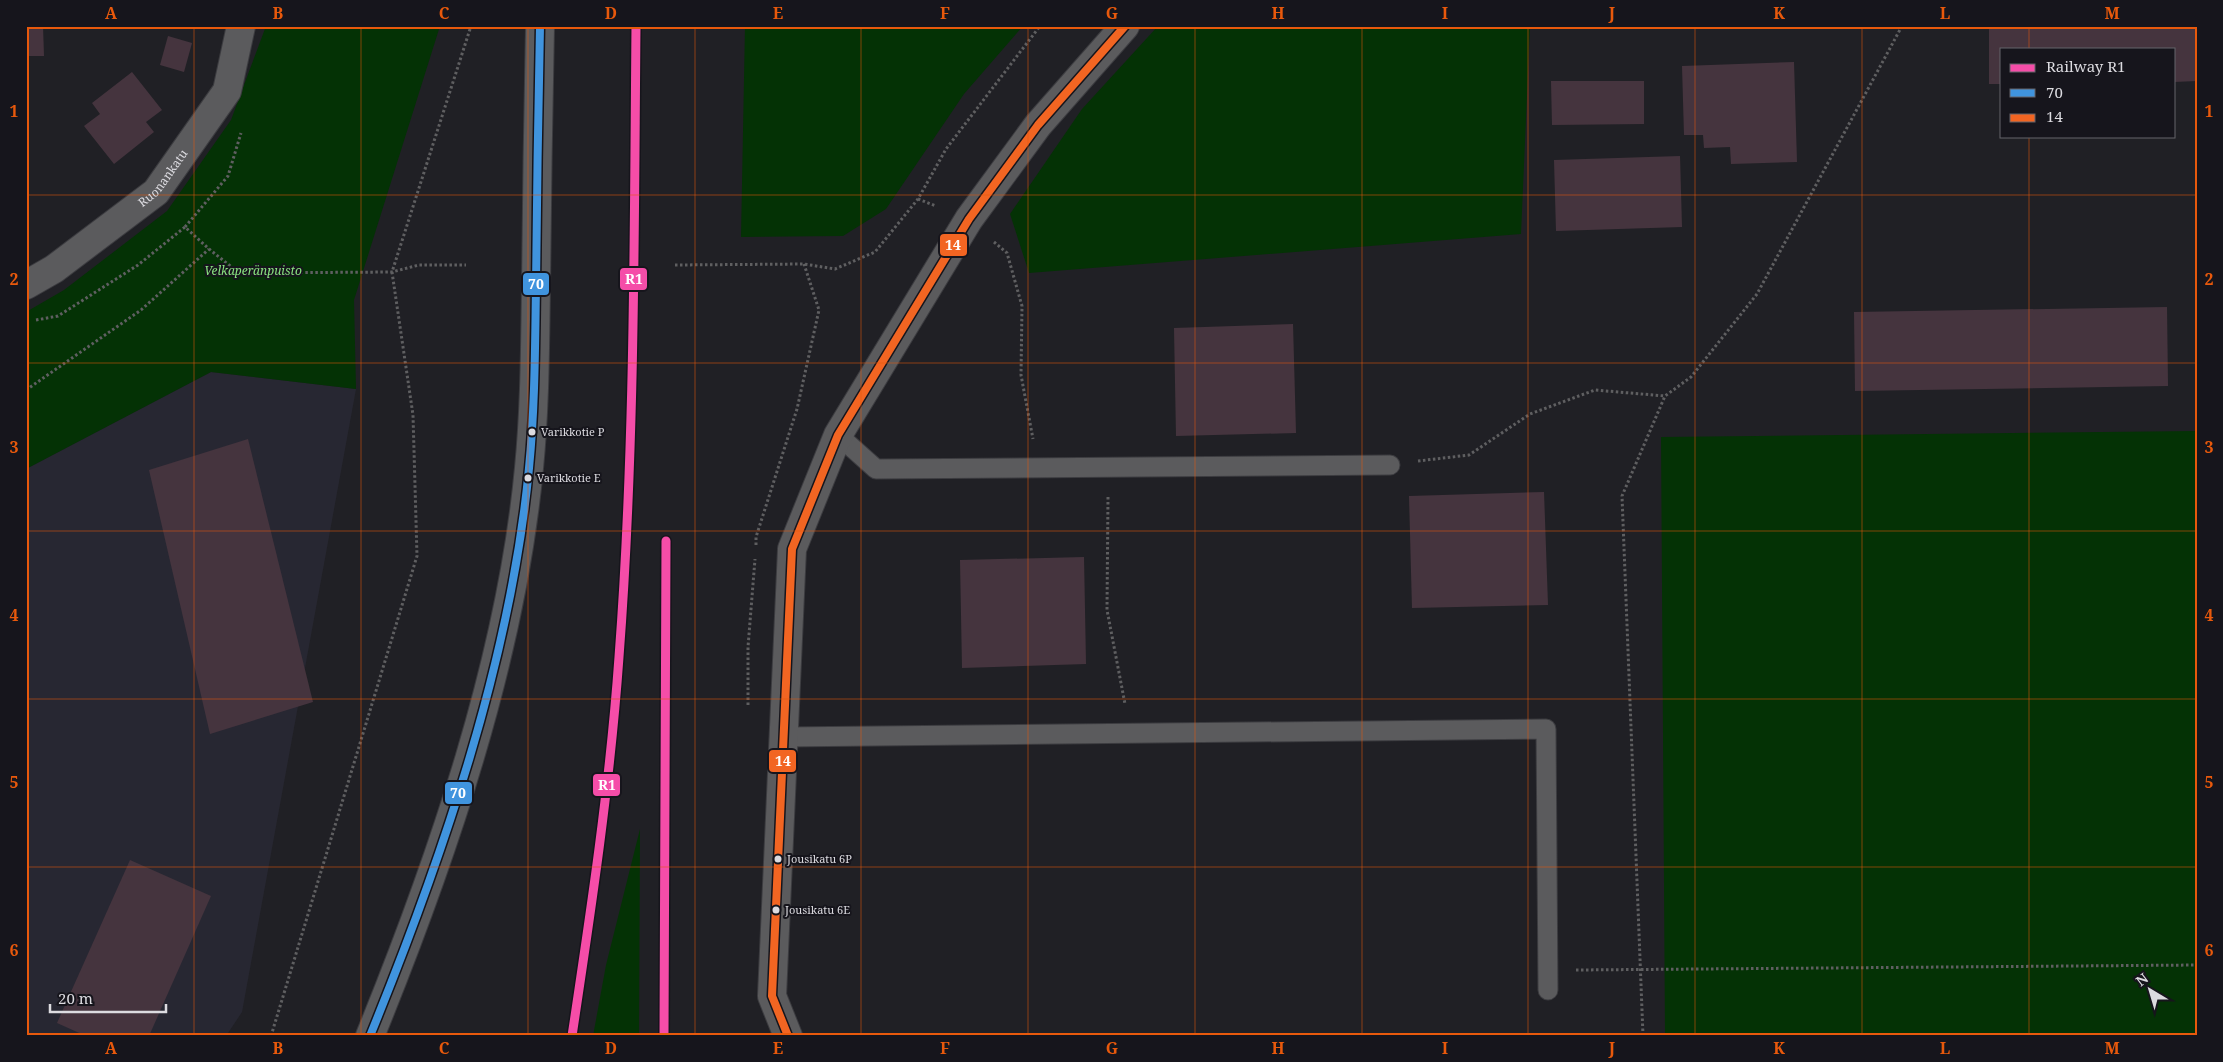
<svg xmlns="http://www.w3.org/2000/svg" width="2223" height="1062" font-family="'Noto Serif',serif">
	<style>
		.built { fill: #272732 }
		.green { fill: #043205 }
		.building { fill: #45343e }
		.lines { fill: none; stroke-linecap: round; stroke-linejoin: round }
		.lane-casing { stroke: #3c3c40; stroke-width: 21 }
		.street-casing { stroke: #3c3c40; stroke-width: 30 }
		.secondary-casing { stroke: #3c3c40; stroke-width: 30 }
		.path { stroke: #5f5f61; stroke-width: 3; stroke-dasharray: 2.5 2.5; stroke-linecap: butt }
		.lane { stroke: #5b5b5d; stroke-width: 19 }
		.street { stroke: #5b5b5d; stroke-width: 28 }
		.secondary { stroke: #5b5b5d; stroke-width: 28 }
		.bus-1-casing { stroke: #16151c; stroke-width: 11 }
		.bus-2-casing { stroke: #16151c; stroke-width: 11 }
		.bus-1 { stroke: #4094de; stroke-width: 8 }
		.bus-2 { stroke: #f26522; stroke-width: 8 }
		.rail-1-casing { stroke: #16151c; stroke-width: 12 }
		.rail-1 { stroke: #f54da8; stroke-width: 9 }
		.grid { fill: none; stroke: #e8590c; stroke-width: 1; stroke-opacity: 0.55 }
		.bus-dot { fill: #dcdbe0; stroke: #16151c; stroke-width: 2 }
		.labels { text-anchor: middle; stroke-width: 4; stroke-linejoin: round; paint-order: stroke }
		.bus-label { font-size: 11px; fill: #dcdbe0; stroke: #16151c; text-anchor: start }
		.street-label { font-size: 12px; fill: #dcdbe0; stroke: #16151c }
		.park-label { font-size: 12px; font-style: italic; fill: #8ae481; stroke: #16151c }
		.line-badge { stroke: #16151c; stroke-width: 2 }
		.badge-label { font-size: 14px; text-anchor: middle; font-weight: bold; fill: #fff }
		.neatline { fill: none; stroke: #e8590c; stroke-width: 2 }
		.grid-label { font-size: 16px; text-anchor: middle; font-weight: bold; fill: #e8590c }
	</style>
	<rect width="100%" height="100%" fill="#202025"/>
	<polygon class="built" points="211,372 356,389 242,1012 226,1036 26,1036 26,469"/>
	<g class="green">
		<polygon points="266,26 440,26 354,300 356,389 211,372 26,469 26,312 64,290 167,211 231,120"/>
		<polygon points="745,26 1023,26 964,94 886,209 843,236 741,237"/>
		<polygon points="1158,26 1530,26 1521,234 1029,273 1010,214 1082,109"/>
		<polygon points="2197,431 2197,1036 1665,1036 1661,437"/>
		<polygon points="640,829 639,1036 593,1036 606,965"/>
	</g>
	<g class="building">
		<polygon points="26,26 43,26 44,56 26,56"/>
		<polygon points="1989,26 2197,26 2197,81 2174,82 2174,49 2002,49 2002,84 1989,84"/>
		<polygon points="168,36 192,43 184,72 160,65"/>
		<polygon points="1794,62 1797,162 1731,164 1730,147 1704,148 1703,135 1684,135 1682,66"/>
		<polygon points="132,72 162,110 146,122 154,132 114,164 84,126 100,114 92,103"/>
		<polygon points="1551,81 1644,81 1644,124 1552,125"/>
		<polygon points="1680,156 1682,227 1556,231 1554,160"/>
		<polygon points="2167,307 2168,386 1855,391 1854,312"/>
		<polygon points="1293,324 1296,433 1176,436 1174,328"/>
		<polygon points="248,439 313,702 210,734 149,470"/>
		<polygon points="1544,492 1548,605 1412,608 1409,496"/>
		<polygon points="1084,557 1086,664 962,668 960,560"/>
		<polygon points="130,860 211,896 149,1036 86,1036 57,1023"/>
	</g>
	<g class="lines">
		<defs>
			<g id="lane">
				<polyline points="838,435 876,469 1390,465"/>
				<polyline points="783,737 1546,729 1548,990"/>
			</g>
			<g id="street">
				<path id="s1" d="M26,285L54,269L156,192L227,91L241,26"/>
				<polyline points="788,1036 772,996 792,549 838,435 969,219 1038,125 1125,26"/>
			</g>
			<path id="secondary" d="M370,1036C442,859 511,659 529,468C535,407 535,346 536,286C537,199 538,113 540,26"/>
		</defs>
		<use href="#lane" class="lane-casing"/>
		<use href="#street" class="street-casing"/>
		<use href="#secondary" class="secondary-casing"/>
		<g class="path">
			<polyline points="918,199 936,206"/>
			<polyline points="185,227 228,176 241,133"/>
			<polyline points="994,242 1007,253 1022,306 1021,375 1033,439"/>
			<polyline points="675,265 804,264 835,269 875,252 918,199 946,149 1040,26"/>
			<polyline points="36,320 58,316 138,265 185,227 209,249 239,273 392,272 419,265 466,265"/>
			<polyline points="26,390 141,310 209,249"/>
			<polyline points="1418,461 1469,455 1530,414 1595,390 1665,396"/>
			<polyline points="1108,497 1107,610 1125,704"/>
			<polyline points="756,545 756,537 797,409 819,310 804,264"/>
			<polyline points="748,705 748,647 755,559"/>
			<polyline points="1576,970 2197,965"/>
			<polyline points="271,1036 417,556 413,415 392,272 471,26"/>
			<polyline points="1643,1036 1622,496 1665,396 1691,377 1757,294 1902,26"/>
		</g>
		<use href="#lane" class="lane"/>
		<use href="#street" class="street"/>
		<use href="#secondary" class="secondary"/>
		<defs>
			<path id="bus-1" d="M370,1036C442,859 511,659 529,468C535,407 535,346 536,286C537,199 538,113 540,26"/>
			<polyline id="bus-2" points="788,1036 772,996 792,549 838,435 969,219 1038,125 1125,26"/>
		</defs>
		<use href="#bus-1" class="bus-1-casing"/>
		<use href="#bus-2" class="bus-2-casing"/>
		<use href="#bus-1" class="bus-1"/>
		<use href="#bus-2" class="bus-2"/>
		<defs>
			<g id="rail-1">
				<path d="M572,1036C591,910 610,784 619,657C635,447 634,237 636,26"/>
				<polyline points="664,1036 666,541"/>
			</g>
		</defs>
		<use href="#rail-1" class="rail-1-casing"/>
		<use href="#rail-1" class="rail-1"/>
	</g>
	<path class="grid" d="M194,26V1036M361,26V1036M528,26V1036M695,26V1036M861,26V1036M1028,26V1036M1195,26V1036M1362,26V1036M1528,26V1036M1695,26V1036M1862,26V1036M2029,26V49M2029,136V1036M26,195H2197M26,363H2197M26,531H2197M26,699H2197M26,867H2197"/>
	<g class="bus-dot">
		<circle cx="532" cy="432" r="4.5"/>
		<circle cx="528" cy="478" r="4.5"/>
		<circle cx="778" cy="859" r="4.5"/>
		<circle cx="776" cy="910" r="4.5"/>
	</g>
	<g class="labels">
		<g class="bus-label">
			<text x="541" y="436">Varikkotie P</text>
			<text x="537" y="482">Varikkotie E</text>
			<text x="787" y="863">Jousikatu 6P</text>
			<text x="785" y="914">Jousikatu 6E</text>
		</g>
		<g class="street-label">
			<text dy="4" stroke="none"><textPath href="#s1" startOffset="175">Ruonankatu</textPath></text>
		</g>
		<g class="park-label">
			<text x="253" y="275">Velkaperänpuisto</text>
		</g>
	</g>
	<g class="line-badge">
		<rect x="939" y="233" width="29" height="24" rx="5" fill="#f26522"/>
		<rect x="619" y="267" width="29" height="24" rx="5" fill="#f54da8"/>
		<rect x="522" y="272" width="28" height="24" rx="5" fill="#4094de"/>
		<rect x="768" y="749" width="29" height="24" rx="5" fill="#f26522"/>
		<rect x="592" y="773" width="29" height="24" rx="5" fill="#f54da8"/>
		<rect x="444" y="781" width="29" height="24" rx="5" fill="#4094de"/>
	</g>
	<g class="badge-label">
		<text x="953" y="250">14</text>
		<text x="634" y="284">R1</text>
		<text x="536" y="289">70</text>
		<text x="783" y="766">14</text>
		<text x="607" y="790">R1</text>
		<text x="458" y="798">70</text>
	</g>
	<rect width="2223" height="1062" fill="none" stroke="#16151c" stroke-width="55"/>
	<rect x="2000" y="48" width="175" height="90" fill="#16151c" stroke="#65646a"/>
	<rect x="2010" y="64" width="25" height="8" fill="#f54da8" stroke="#65646a"/>
	<text x="2046" y="72" font-size="15" fill="#dcdbe0">Railway R1</text>
	<rect x="2010" y="89" width="25" height="8" fill="#4094de" stroke="#65646a"/>
	<text x="2046" y="98" font-size="15" fill="#dcdbe0">70</text>
	<rect x="2010" y="114" width="25" height="8" fill="#f26522" stroke="#65646a"/>
	<text x="2046" y="122" font-size="15" fill="#dcdbe0">14</text>
	<g transform="translate(2150 990) rotate(322)" stroke="#16151c" stroke-width="4" paint-order="stroke">
	<path d="M0-4L9 19L0 12L-9 19Z" fill="#dcdbe0"/>
	<text y="-8" font-size="14" font-weight="bold" text-anchor="middle" fill="#dcdbe0">N</text>
	</g>
	<path d="M50 1004v8h116v-8" fill="none" stroke="#dcdbe0" stroke-width="2.5"/>
	<text x="58" y="1004" font-size="15" fill="#dcdbe0" stroke="#16151c" stroke-width="4" paint-order="stroke">20 m</text>
	<rect x="28" y="28" width="2168" height="1006" class="neatline"/>
	<g class="grid-label">
		<text x="111" y="19">A</text>
		<text x="278" y="19">B</text>
		<text x="444" y="19">C</text>
		<text x="611" y="19">D</text>
		<text x="778" y="19">E</text>
		<text x="945" y="19">F</text>
		<text x="1112" y="19">G</text>
		<text x="1278" y="19">H</text>
		<text x="1445" y="19">I</text>
		<text x="1612" y="19">J</text>
		<text x="1779" y="19">K</text>
		<text x="1945" y="19">L</text>
		<text x="2112" y="19">M</text>
		<text x="14" y="117">1</text>
		<text x="2209" y="117">1</text>
		<text x="14" y="285">2</text>
		<text x="2209" y="285">2</text>
		<text x="14" y="453">3</text>
		<text x="2209" y="453">3</text>
		<text x="14" y="621">4</text>
		<text x="2209" y="621">4</text>
		<text x="14" y="788">5</text>
		<text x="2209" y="788">5</text>
		<text x="14" y="956">6</text>
		<text x="2209" y="956">6</text>
		<text x="111" y="1054">A</text>
		<text x="278" y="1054">B</text>
		<text x="444" y="1054">C</text>
		<text x="611" y="1054">D</text>
		<text x="778" y="1054">E</text>
		<text x="945" y="1054">F</text>
		<text x="1112" y="1054">G</text>
		<text x="1278" y="1054">H</text>
		<text x="1445" y="1054">I</text>
		<text x="1612" y="1054">J</text>
		<text x="1779" y="1054">K</text>
		<text x="1945" y="1054">L</text>
		<text x="2112" y="1054">M</text>
	</g>
</svg>
